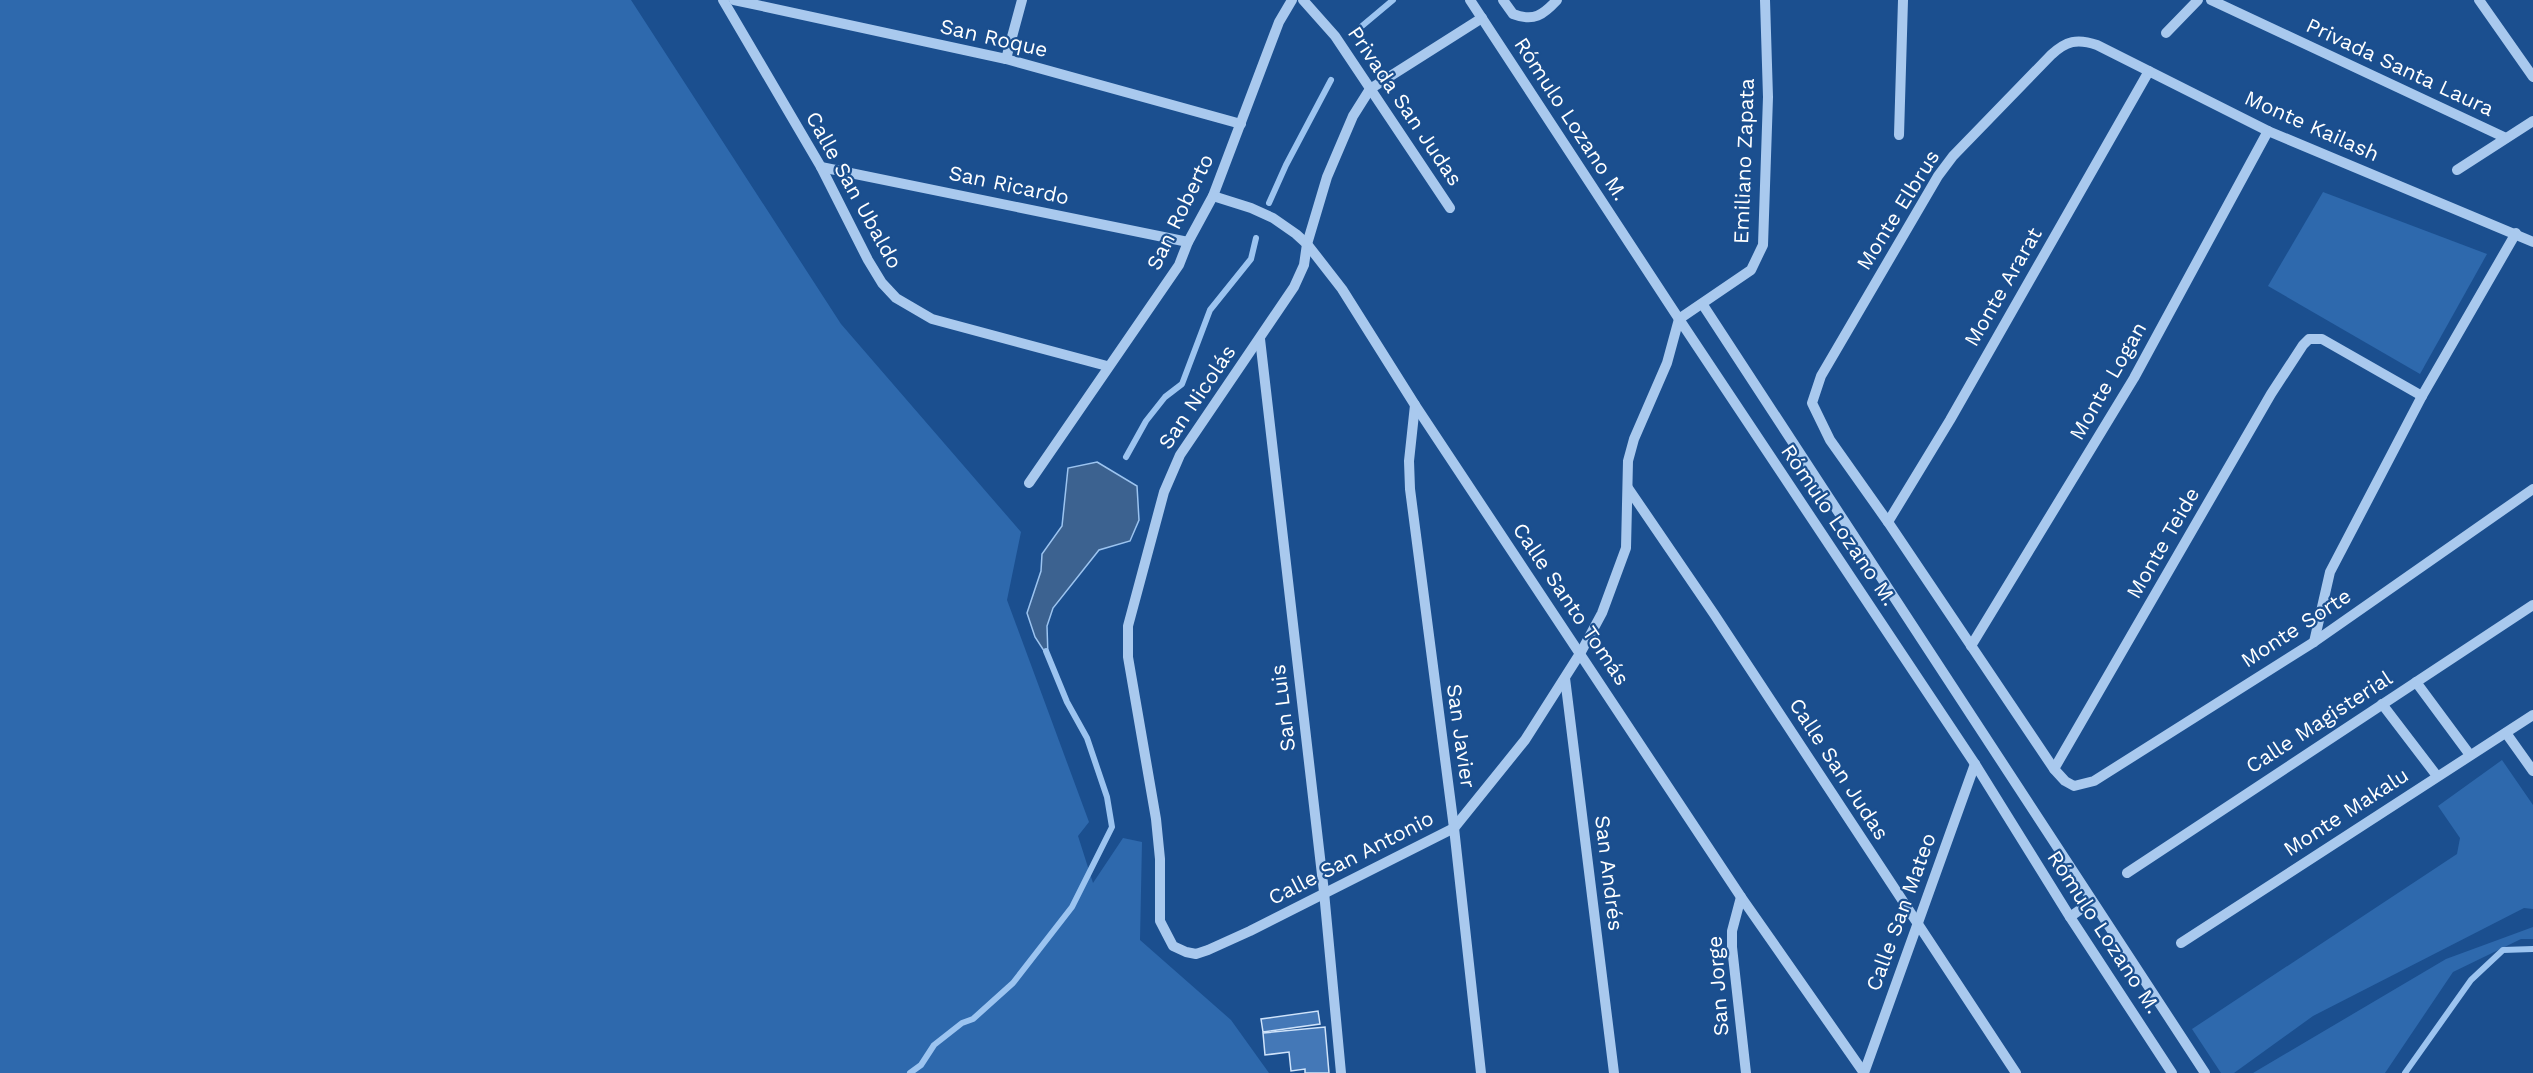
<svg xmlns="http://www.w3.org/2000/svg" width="2533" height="1073" font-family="'Work Sans',sans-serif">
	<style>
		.green { fill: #2e69ad }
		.water { fill: #3c6290; stroke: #9cc4f0; stroke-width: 1.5 }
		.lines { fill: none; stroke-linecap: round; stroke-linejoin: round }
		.stream { stroke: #9cc4f0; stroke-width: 6 }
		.building { fill: #4478b7; stroke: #cfe3fa; stroke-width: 1.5 }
		.minor { stroke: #a9c9ee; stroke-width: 10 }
		.labels { text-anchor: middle; stroke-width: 4.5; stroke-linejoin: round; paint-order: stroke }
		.street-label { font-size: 21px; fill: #fff; stroke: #1b4f8f }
	</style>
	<rect width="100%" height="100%" fill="#1b4f8f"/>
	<g class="green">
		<polygon points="0,0 631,0 841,324 1021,532 1007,600 1089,822 1078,836 1093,883 1123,838 1142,842 1140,940 1231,1020 1269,1073 0,1073"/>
		<polygon points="2323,192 2487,254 2420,374 2268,286"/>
		<polygon points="2502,760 2533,805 2533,909 2524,908 2313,1016 2234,1073 2221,1073 2192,1029 2457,854 2460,838 2438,806"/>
		<polygon points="2533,927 2533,939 2521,939 2453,972 2385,1073 2253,1073 2446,959"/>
	</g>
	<polygon class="water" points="1097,462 1137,486 1139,520 1130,541 1099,550 1053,608 1047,626 1048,657 1035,637 1027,613 1041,571 1042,554 1062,526 1068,468"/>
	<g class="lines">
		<g class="stream">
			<polyline points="1362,26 1393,0"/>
			<polyline points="1269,203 1286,165 1331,80"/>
			<polyline points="1126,457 1146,421 1165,397 1182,384 1210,310 1251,259 1256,238"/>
			<polyline points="910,1073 921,1065 934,1045 962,1023 973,1019 1013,983 1072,907 1112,827 1107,797 1087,738 1067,702 1046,651"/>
			<polyline points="2405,1073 2471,980 2503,950 2533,949"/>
		</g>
	</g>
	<g class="building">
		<polygon points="1318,1011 1320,1024 1263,1032 1261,1019"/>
		<polygon points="1325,1027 1329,1073 1305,1073 1305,1069 1291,1071 1289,1052 1265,1055 1263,1033"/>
	</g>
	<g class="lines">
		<g class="minor">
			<polyline points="723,0 821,167 868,260 882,283 896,298 932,319 1107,366"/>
			<polyline points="734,0 1006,59 1241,124"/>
			<polyline points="1303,0 1335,36 1450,208"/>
			<polyline points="1470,0 1679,319 1975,764 2070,917 2172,1073"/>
			<path d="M1503,0L1513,14C1534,22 1543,15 1557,0"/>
			<polyline points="2211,0 2506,138"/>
			<polyline points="2479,0 2533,77"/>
			<polyline points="1482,18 1370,89 1353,116 1327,177 1307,244 1304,265 1294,287 1180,455 1164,492 1128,626 1128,657 1156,819 1160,859 1160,921 1173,946 1186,952 1196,954 1208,950 1250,931 1454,828 1525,740 1581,652 1602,613 1626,548 1628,461 1634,439 1667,363 1679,319 1751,270 1763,245 1768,97 1765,0"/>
			<polyline points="2166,33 2198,0"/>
			<polyline points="1006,59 1022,0"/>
			<polyline points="1899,135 1903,0"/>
			<polyline points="821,167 1188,242"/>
			<polyline points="2457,170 2533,121"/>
			<polyline points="1213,196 1251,208 1273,218 1296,234 1307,244 1342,289 1415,405 1741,897 1864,1073"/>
			<path d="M2533,242L2268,131L2097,45C2077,38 2066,41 2051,55L1953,156L1938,176L1821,376L1812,403L1830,440L1888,522L2054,769L2065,781L2074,786L2094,781L2314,642L2533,489"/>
			<polyline points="1703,305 2205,1073"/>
			<polyline points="1260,339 1324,892 1341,1073"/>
			<polyline points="1415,405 1409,461 1410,489 1454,828 1481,1073"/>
			<polyline points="1029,483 1179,265 1188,242 1213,196 1279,22 1292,0"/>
			<polyline points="1628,488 1714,614 2016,1073"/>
			<polyline points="1888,522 1950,420 2149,71"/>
			<polyline points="2314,642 2330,572 2422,396 2516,233"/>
			<polyline points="1971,646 2134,378 2268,131"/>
			<polyline points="1565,678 1614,1073"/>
			<polyline points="2416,682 2470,755"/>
			<polyline points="2382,704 2437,776"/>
			<polyline points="2506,733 2533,771"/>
			<polyline points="2054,769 2271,394 2303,345 2309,339 2322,339 2422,396"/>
			<polyline points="2127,873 2533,605"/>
			<polyline points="1741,897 1732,931 1732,947 1746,1073"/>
			<polyline points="2070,917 2092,901"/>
			<polyline points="2181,943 2533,715"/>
			<polyline points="1864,1073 1975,764"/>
		</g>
	</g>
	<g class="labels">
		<g class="street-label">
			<text transform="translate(994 38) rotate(13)" y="7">San Roque</text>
			<text transform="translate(2400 67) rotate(25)" y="7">Privada Santa Laura</text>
			<text transform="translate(1405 106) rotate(56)" y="7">Privada San Judas</text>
			<text transform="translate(1571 119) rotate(57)" y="7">Rómulo Lozano M.</text>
			<text transform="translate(2312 126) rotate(24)" y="7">Monte Kailash</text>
			<text transform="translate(1744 161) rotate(-88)" y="7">Emiliano Zapata</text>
			<text transform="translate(1009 185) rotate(12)" y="7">San Ricardo</text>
			<text transform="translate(854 190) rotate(61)" y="7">Calle San Ubaldo</text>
			<text transform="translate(1898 210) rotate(-58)" y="7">Monte Elbrus</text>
			<text transform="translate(1180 212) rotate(-64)" y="7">San Roberto</text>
			<text transform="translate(2003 287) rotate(-60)" y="7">Monte Ararat</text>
			<text transform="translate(2108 381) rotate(-60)" y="7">Monte Logan</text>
			<text transform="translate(1197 397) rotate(-56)" y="7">San Nicolás</text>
			<text transform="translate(1839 525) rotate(56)" y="7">Rómulo Lozano M.</text>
			<text transform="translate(2163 543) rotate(-60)" y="7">Monte Teide</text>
			<text transform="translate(1571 604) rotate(56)" y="7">Calle Santo Tomás</text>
			<text transform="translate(2296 628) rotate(-33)" y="7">Monte Sorte</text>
			<text transform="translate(1283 708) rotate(-97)" y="7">San Luis</text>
			<text transform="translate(2319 722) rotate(-33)" y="7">Calle Magisterial</text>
			<text transform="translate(1461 736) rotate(82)" y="7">San Javier</text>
			<text transform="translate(1839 769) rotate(57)" y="7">Calle San Judas</text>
			<text transform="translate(2346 812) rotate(-33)" y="7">Monte Makalu</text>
			<text transform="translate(1351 858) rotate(-27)" y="7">Calle San Antonio</text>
			<text transform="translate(1609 873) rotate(83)" y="7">San Andrés</text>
			<text transform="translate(1901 912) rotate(-70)" y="7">Calle San Mateo</text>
			<text transform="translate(2104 932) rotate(57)" y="7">Rómulo Lozano M.</text>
			<text transform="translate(1718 986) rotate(-94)" y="7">San Jorge</text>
		</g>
	</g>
</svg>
